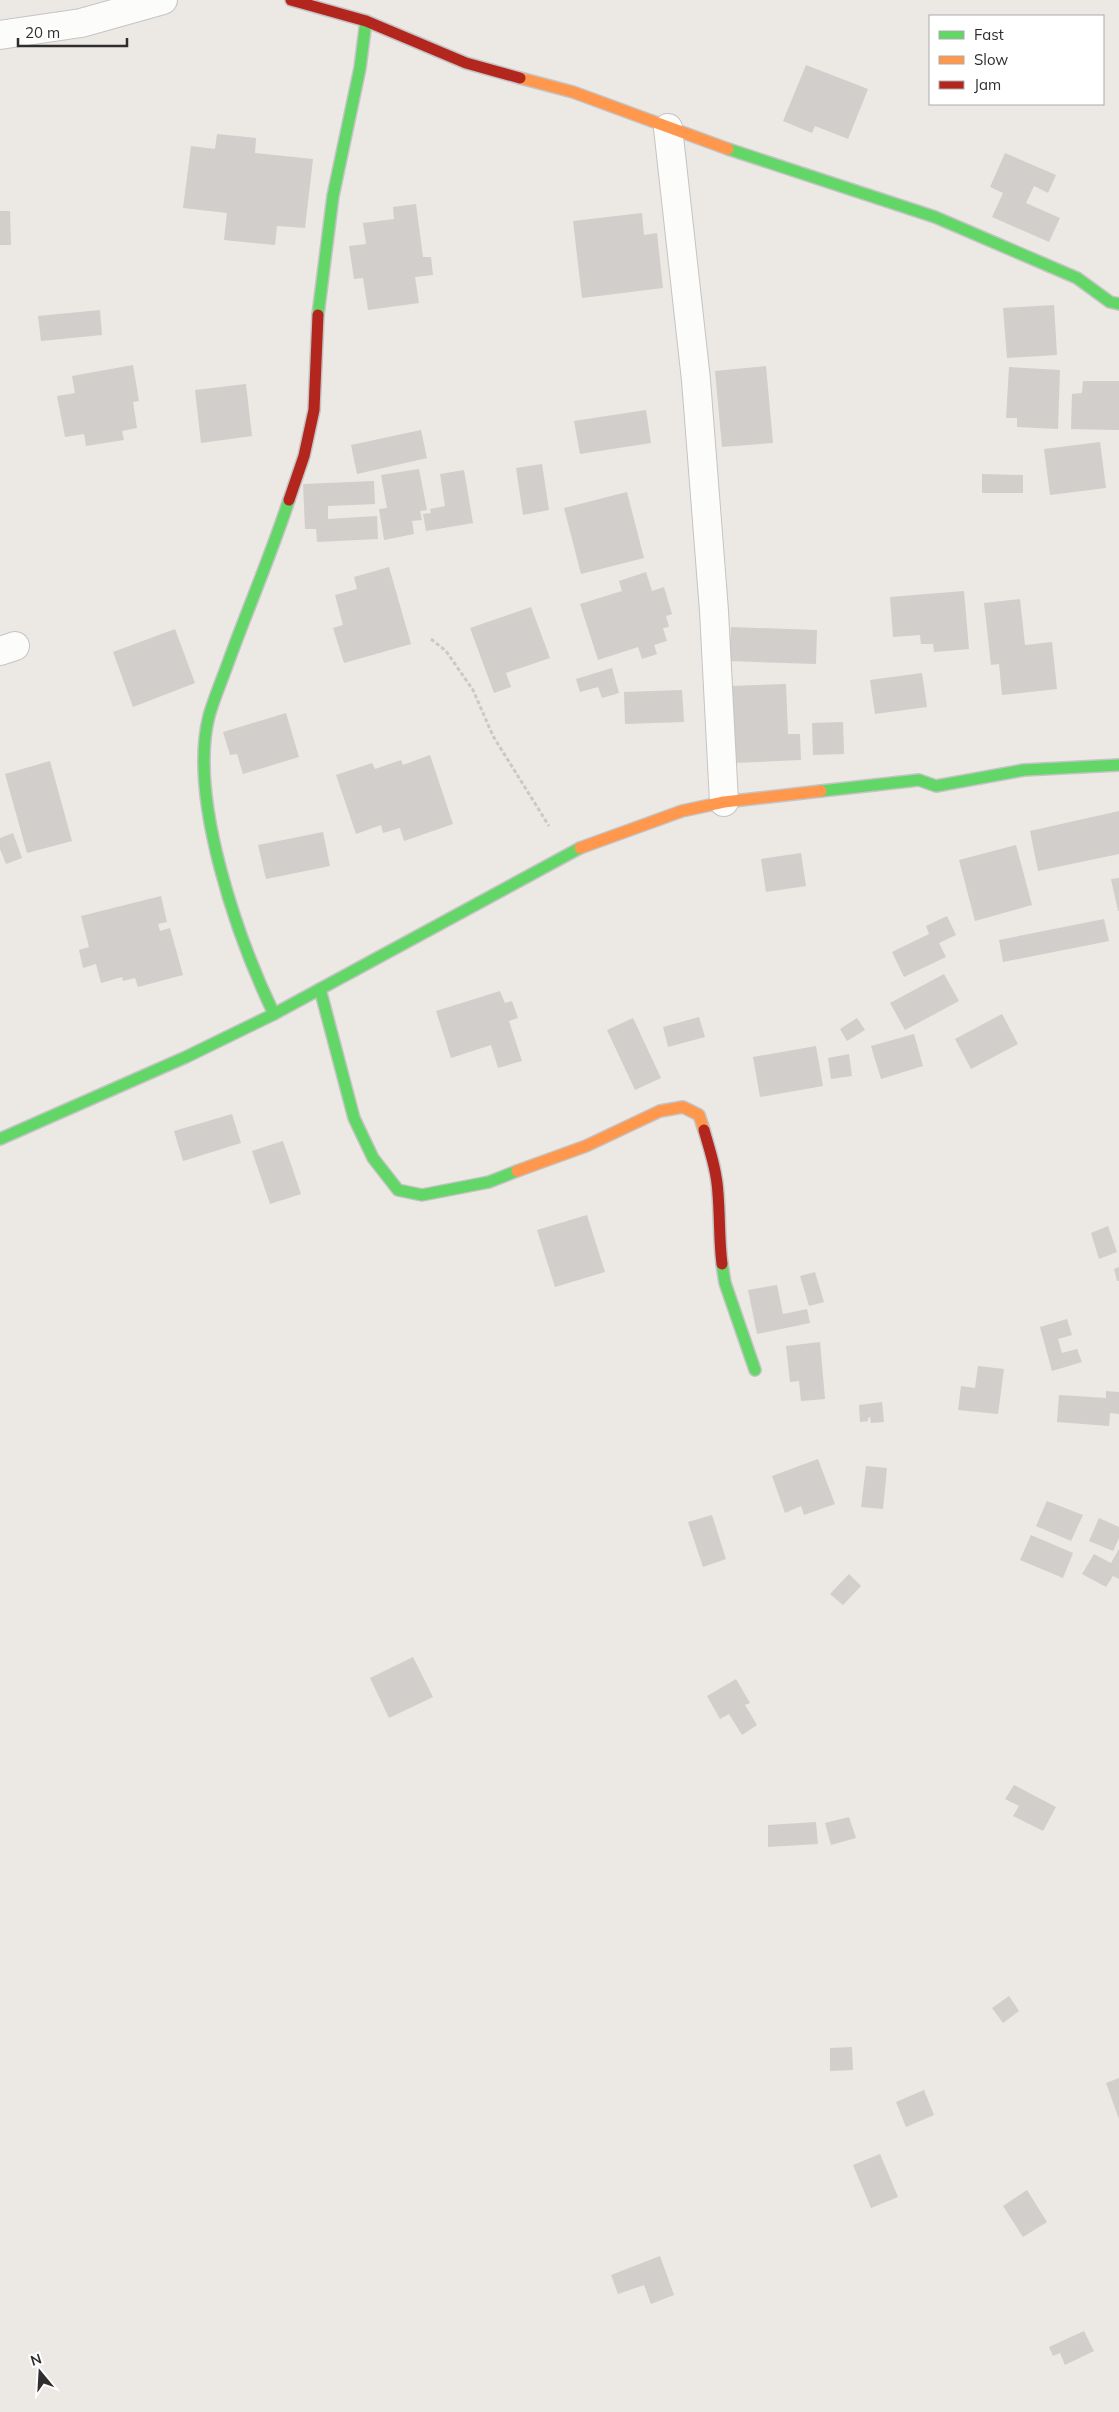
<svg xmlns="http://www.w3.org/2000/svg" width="1119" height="2412" font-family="Mulish,sans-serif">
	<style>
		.building { fill: #d1cecb }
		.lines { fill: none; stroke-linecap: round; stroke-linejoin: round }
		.street-casing { stroke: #c5c4c5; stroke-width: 30 }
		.fast-casing { stroke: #c5c4c5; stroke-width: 14 }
		.slow-casing { stroke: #c5c4c5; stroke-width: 14 }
		.jam-casing { stroke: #c5c4c5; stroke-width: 14 }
		.path { stroke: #c9c9c8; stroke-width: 3; stroke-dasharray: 4 2.5; stroke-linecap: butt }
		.street { stroke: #fcfcfb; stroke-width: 28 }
		.fast { stroke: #63d668; stroke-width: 11 }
		.slow { stroke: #ff974d; stroke-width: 11 }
		.jam { stroke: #b3261e; stroke-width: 11 }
	</style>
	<rect width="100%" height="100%" fill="#ece8e4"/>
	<g class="building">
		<polygon points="806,65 868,89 848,139 815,126 812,133 783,121"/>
		<polygon points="217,134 256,138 255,153 313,159 305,228 277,226 275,245 224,240 227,213 183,208 191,146 215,149"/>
		<polygon points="1005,153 1056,175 1048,193 1034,186 1026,203 1060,218 1049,242 992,217 1003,193 990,187"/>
		<polygon points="416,204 423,257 431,257 433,275 415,277 419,303 368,310 363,278 354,279 349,246 366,244 363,223 394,219 393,207"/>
		<polygon points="0,211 10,211 11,245 0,245"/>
		<polygon points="642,213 644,235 657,233 663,288 582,298 573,221"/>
		<polygon points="1054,305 1057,355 1007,358 1003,308"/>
		<polygon points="100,310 102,335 41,341 38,316"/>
		<polygon points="133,365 139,401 133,402 137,428 122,431 124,440 86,446 84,434 65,437 57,396 75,393 72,376"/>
		<polygon points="766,366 773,443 722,447 715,371"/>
		<polygon points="1009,367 1060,370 1058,429 1017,427 1017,418 1006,418"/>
		<polygon points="1083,381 1119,381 1119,430 1071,429 1072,394 1082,393"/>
		<polygon points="246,384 252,436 201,443 195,390"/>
		<polygon points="646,410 651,443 580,454 574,421"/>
		<polygon points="421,430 427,458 357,474 351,445"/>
		<polygon points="1100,442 1106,488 1050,495 1044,449"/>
		<polygon points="542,464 549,510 523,515 516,468"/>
		<polygon points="419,469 427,510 420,511 422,520 412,521 414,534 384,540 379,509 387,508 381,475"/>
		<polygon points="464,470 473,523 426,531 423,514 431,513 430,509 445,506 440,474"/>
		<polygon points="982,474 1023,475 1023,493 982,493"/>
		<polygon points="374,481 375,504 328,506 328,519 377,516 378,539 317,542 316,529 305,529 303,484"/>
		<polygon points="627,492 644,558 581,574 564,508"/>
		<polygon points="389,567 411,644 344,663 333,628 343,625 335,595 357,589 354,577"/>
		<polygon points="646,572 652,591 664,587 672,614 666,616 669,627 663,628 667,641 654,645 657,654 642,659 638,647 598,660 580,604 622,591 619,581"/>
		<polygon points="964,591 969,649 934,652 933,644 921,644 920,635 893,637 890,597"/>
		<polygon points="1020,599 1025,645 1052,642 1057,689 1002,695 999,664 991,665 984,603"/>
		<polygon points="531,607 550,658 506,673 511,687 494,693 470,628"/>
		<polygon points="731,627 817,630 816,664 729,661"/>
		<polygon points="175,629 195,683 133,707 113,652"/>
		<polygon points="612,668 619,693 602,698 598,687 580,692 576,679"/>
		<polygon points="922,673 927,707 875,714 870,680"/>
		<polygon points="786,684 788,734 800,734 801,760 733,763 731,686"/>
		<polygon points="682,690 684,722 625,724 624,692"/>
		<polygon points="286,713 299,757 243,774 237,754 230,755 223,732"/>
		<polygon points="843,722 844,754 813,755 812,723"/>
		<polygon points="430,755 453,824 404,841 400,828 383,833 381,825 356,834 336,775 372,763 375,769 401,760 403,765"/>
		<polygon points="50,761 72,841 27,853 5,774"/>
		<polygon points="1119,811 1119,854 1038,871 1030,831"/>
		<polygon points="323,832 330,866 266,879 258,845"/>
		<polygon points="13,833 22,858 6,864 0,849 0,838"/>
		<polygon points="1016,845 1032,905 975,921 959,860"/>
		<polygon points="801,853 806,886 766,892 761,859"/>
		<polygon points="1119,878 1119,911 1118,911 1111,879"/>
		<polygon points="161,896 167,922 158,924 160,931 170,928 183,975 138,987 135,978 123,981 122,977 101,983 96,964 83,968 79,950 89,947 81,916"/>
		<polygon points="947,916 956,935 939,943 946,957 904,977 892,952 929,934 926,926"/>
		<polygon points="1104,919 1109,941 1003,962 999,940"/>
		<polygon points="944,974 959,1001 905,1030 890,1003"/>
		<polygon points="500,991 505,1003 512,1001 518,1018 509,1021 522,1061 498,1068 491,1045 451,1058 436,1011"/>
		<polygon points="1002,1014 1018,1044 971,1069 955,1039"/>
		<polygon points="699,1017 705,1037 668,1047 663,1027"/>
		<polygon points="633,1018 661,1078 635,1090 607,1030"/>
		<polygon points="857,1018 865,1030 847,1041 840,1029"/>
		<polygon points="914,1034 923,1066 881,1079 871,1046"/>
		<polygon points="816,1046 823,1086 760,1097 753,1057"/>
		<polygon points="849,1054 852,1076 831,1079 828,1058"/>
		<polygon points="232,1114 241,1143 183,1161 174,1131"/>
		<polygon points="283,1141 301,1194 270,1204 252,1151"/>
		<polygon points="587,1215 605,1272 555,1287 537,1230"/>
		<polygon points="1108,1226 1117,1252 1099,1259 1091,1233"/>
		<polygon points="1119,1267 1119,1281 1117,1281 1114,1269"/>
		<polygon points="815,1272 824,1302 809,1306 800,1276"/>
		<polygon points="777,1285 783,1314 807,1309 810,1323 757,1334 748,1290"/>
		<polygon points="1067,1319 1072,1335 1058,1339 1062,1353 1077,1349 1082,1362 1052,1371 1040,1327"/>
		<polygon points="820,1342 825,1399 801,1401 799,1381 790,1382 786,1346"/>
		<polygon points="978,1366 1004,1369 998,1414 958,1410 961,1386 975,1388"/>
		<polygon points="1106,1391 1119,1392 1119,1414 1110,1413 1109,1426 1057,1422 1059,1395 1106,1398"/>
		<polygon points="882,1402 884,1422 871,1423 870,1417 868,1418 868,1421 860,1422 859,1405"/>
		<polygon points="818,1459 835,1504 804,1515 801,1506 785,1513 772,1476"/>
		<polygon points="866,1466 887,1468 883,1509 861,1507"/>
		<polygon points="1047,1501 1083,1515 1071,1541 1036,1526"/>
		<polygon points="712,1515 726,1559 703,1567 688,1522"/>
		<polygon points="1099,1518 1119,1527 1119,1538 1113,1551 1089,1541"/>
		<polygon points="1031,1535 1073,1553 1063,1578 1020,1560"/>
		<polygon points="1119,1549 1119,1579 1113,1576 1106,1587 1082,1574 1094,1554 1111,1563"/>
		<polygon points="849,1574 861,1586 843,1605 830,1594"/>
		<polygon points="413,1657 433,1697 389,1718 370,1678"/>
		<polygon points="736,1679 750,1703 745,1705 757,1725 742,1735 729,1714 720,1719 707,1696"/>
		<polygon points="1014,1785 1056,1807 1043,1831 1013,1816 1019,1806 1005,1799"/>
		<polygon points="849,1817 856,1838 831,1845 825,1823"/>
		<polygon points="816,1822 818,1844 768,1847 768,1825"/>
		<polygon points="1009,1996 1019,2011 1003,2023 992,2008"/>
		<polygon points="852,2047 853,2070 830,2071 830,2048"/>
		<polygon points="1119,2078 1119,2119 1106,2083"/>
		<polygon points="924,2090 934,2115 906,2127 896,2102"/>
		<polygon points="880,2154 898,2197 871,2208 853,2165"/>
		<polygon points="1027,2190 1047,2222 1023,2237 1003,2206"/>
		<polygon points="660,2256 674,2295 651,2304 644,2285 618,2294 611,2275"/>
		<polygon points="1084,2331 1094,2351 1065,2365 1060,2353 1053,2356 1049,2347"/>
	</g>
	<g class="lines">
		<defs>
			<g id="street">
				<polyline points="0,35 81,23 163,0"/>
				<polyline points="668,128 696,380 714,611 724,802"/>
				<polyline points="0,651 15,646"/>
			</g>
			<g id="fast">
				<polyline points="728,149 935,217 1077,278 1110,302 1119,304"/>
				<polyline points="318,315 333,196 360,68 366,21"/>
				<polyline points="821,791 919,780 936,786 1024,770 1119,765"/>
				<polyline points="320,989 354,1118 373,1158 398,1190 422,1195 489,1182 517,1171"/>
				<path d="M274,1014C238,939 188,798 209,716C214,698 222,680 228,663C248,608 271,555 289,500"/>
				<polyline points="0,1139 186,1057 274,1014 580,848"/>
				<polyline points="722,1264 725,1283 755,1370"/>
			</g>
			<g id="slow">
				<polyline points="520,78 573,92 728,149"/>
				<polyline points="580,848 682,811 724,802 821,791"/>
				<polyline points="517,1171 586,1146 660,1111 683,1107 699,1115 704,1130"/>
			</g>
			<g id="jam">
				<polyline points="291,0 366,21 466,63 520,78"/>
				<polyline points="289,500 304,456 314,410 318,315"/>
				<path d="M704,1130C710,1151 717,1172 718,1194C720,1218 719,1241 722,1264"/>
			</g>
		</defs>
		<use href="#street" class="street-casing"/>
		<use href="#fast" class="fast-casing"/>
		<use href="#slow" class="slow-casing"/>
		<use href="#jam" class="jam-casing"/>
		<polyline class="path" points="431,639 446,651 473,690 493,736 549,826"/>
		<use href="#street" class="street"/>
		<use href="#fast" class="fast"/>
		<use href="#slow" class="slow"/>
		<use href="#jam" class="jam"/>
	</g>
	<rect x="929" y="15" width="175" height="90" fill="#ffffff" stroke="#ababab"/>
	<rect x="939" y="31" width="25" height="8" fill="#63d668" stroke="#ababab"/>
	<text x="974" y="40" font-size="15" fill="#2e2e2e">Fast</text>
	<rect x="939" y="56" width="25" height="8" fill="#ff974d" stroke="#ababab"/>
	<text x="974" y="65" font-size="15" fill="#2e2e2e">Slow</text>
	<rect x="939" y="81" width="25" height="8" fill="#b3261e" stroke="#ababab"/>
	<text x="974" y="90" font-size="15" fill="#2e2e2e">Jam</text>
	<g transform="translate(40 2372) rotate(342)" stroke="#ffffff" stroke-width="4" paint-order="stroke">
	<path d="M0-4L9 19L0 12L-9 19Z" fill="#2e2e2e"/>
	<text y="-8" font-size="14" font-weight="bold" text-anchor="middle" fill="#2e2e2e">N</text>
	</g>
	<path d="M18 38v8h109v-8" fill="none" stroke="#2e2e2e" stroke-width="2.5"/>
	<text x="25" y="38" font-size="15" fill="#2e2e2e" stroke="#ffffff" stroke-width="4" paint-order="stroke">20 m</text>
</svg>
